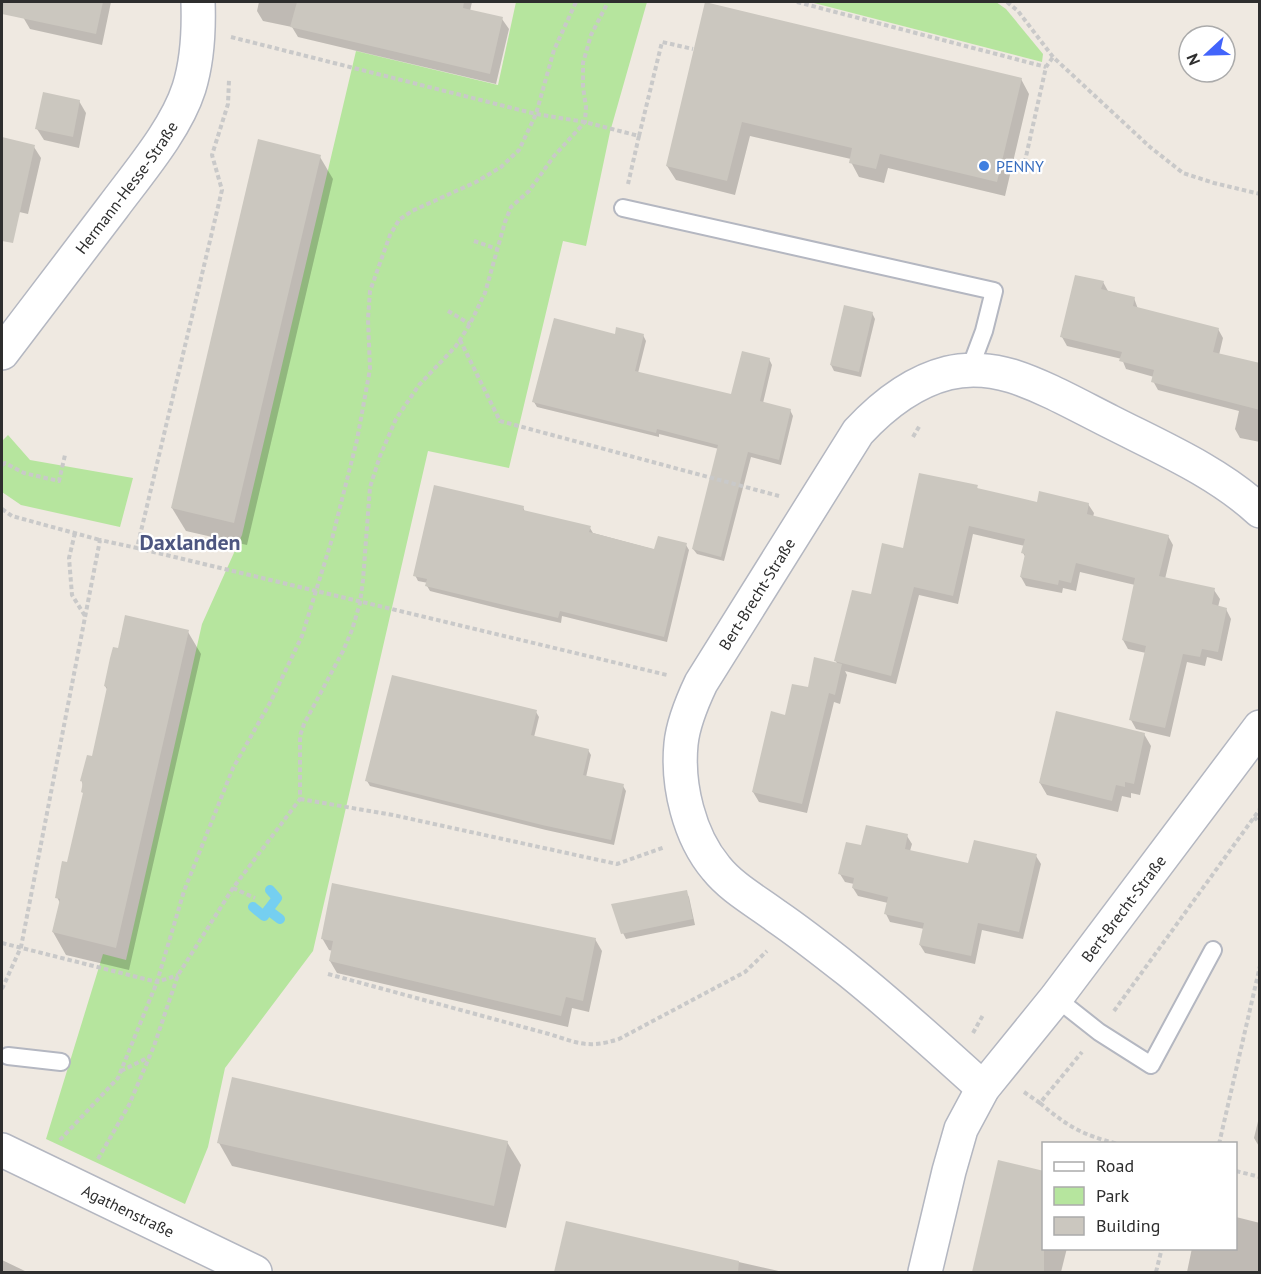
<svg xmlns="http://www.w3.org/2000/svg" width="1261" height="1274" font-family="'PT Sans',sans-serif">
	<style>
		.green { fill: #b6e59e }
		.shadow { fill: #0003 }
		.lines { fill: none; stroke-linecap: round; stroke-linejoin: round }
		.stream { stroke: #75cff0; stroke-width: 10 }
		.building { fill: #cbc7bf }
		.lane-casing { stroke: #b4b7c1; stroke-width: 20 }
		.street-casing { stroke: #b4b7c1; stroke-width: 36 }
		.path { stroke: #c9c9c9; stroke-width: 4; stroke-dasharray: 4.5 3; stroke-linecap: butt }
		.lane { stroke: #fff; stroke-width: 16 }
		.street { stroke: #fff; stroke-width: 33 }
		.shop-dot { fill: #3f7fe0; stroke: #fff; stroke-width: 2 }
		.labels { text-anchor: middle; stroke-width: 4.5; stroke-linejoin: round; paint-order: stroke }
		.shop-label { font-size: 16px; fill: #366cbe; stroke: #fff; text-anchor: start }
		.street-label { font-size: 16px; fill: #2e2e2e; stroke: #fff }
		.district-label { font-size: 22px; font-weight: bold; fill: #4d5680; stroke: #fff }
	</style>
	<rect width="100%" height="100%" fill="#efe9e1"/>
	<g class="green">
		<polygon points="516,2 647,2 610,132 586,246 563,241 509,468 428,451 313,951 225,1068 208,1147 185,1204 46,1139 103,954 126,960 202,624 242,535 356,51 498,85"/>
		<polygon points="810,2 996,2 1006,9 1043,54 1042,62"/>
		<polygon points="8,435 30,460 133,478 120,527 21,505 2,492 2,441"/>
	</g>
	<g class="shadow">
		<polygon points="2,2 111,2 102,45 30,29 23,17 2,12"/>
		<polygon points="259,2 472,2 470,11 502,19 509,29 496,84 298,37 292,27 263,21 257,11"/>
		<polygon points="706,3 1021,79 1029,94 1005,196 888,168 884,183 859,177 851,162 851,159 750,136 735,195 676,180 667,166"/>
		<polygon points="79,101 86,113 79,148 44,140 37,129"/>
		<polygon points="2,139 34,147 41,158 28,214 2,208"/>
		<polygon points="320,157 333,179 247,545 186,531 172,508"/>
		<polygon points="1103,282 1108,291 1134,298 1138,309 1218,329 1223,338 1219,355 1260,364 1260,442 1240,438 1235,429 1239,411 1158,390 1153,381 1154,377 1126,369 1122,359 1067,346 1062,337"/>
		<polygon points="872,313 875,319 861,377 834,371 831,365"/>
		<polygon points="616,335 643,335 646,341 638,373 733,396 769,359 772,365 763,403 790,410 793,416 781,465 751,457 724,561 697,554 693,549 719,449 659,434 659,437 537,407 534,402"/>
		<polygon points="977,487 978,490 1038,504 1088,504 1094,513 1093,517 1168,536 1173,545 1165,579 1214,590 1220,599 1218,607 1226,609 1231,619 1222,661 1207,657 1205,666 1187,662 1170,737 1136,729 1131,720 1146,653 1128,649 1123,640 1135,585 1080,572 1076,591 1063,588 1062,593 1026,586 1021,577 1026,558 1023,553 1025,546 973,534 958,604 919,595 896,684 845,671 847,675 840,704 834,702 807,813 759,802 753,792 786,717 809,689 837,664 836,661 872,596 905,550"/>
		<polygon points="523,507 525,512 590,528 593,533 656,550 686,545 689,550 667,642 562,616 561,623 501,609 430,591 427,586 428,583 418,581 415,575"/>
		<polygon points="188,632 201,654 129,970 66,955 53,932 60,903 57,897 68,864 84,795 82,781 93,757 108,691 105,686"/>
		<polygon points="536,712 539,717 534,737 588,750 591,755 586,777 623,786 626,791 614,845 546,830 370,786 367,781"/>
		<polygon points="1144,734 1151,746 1140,795 1131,793 1131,798 1122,796 1118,812 1047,795 1040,783"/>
		<polygon points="907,836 912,844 910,851 969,865 1036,856 1041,864 1023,939 982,930 975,964 925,953 920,945 924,929 890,922 886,914 888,903 858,896 853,888 854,884 845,882 840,874 862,847"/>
		<polygon points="686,892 689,897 695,925 626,939 623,933"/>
		<polygon points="322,938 595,939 602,951 589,1012 572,1008 568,1027 337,973 330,961 333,951 329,950"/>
		<polygon points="1260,1113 1260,1148 1254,1138"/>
		<polygon points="507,1142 521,1165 506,1228 232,1166 219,1143"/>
		<polygon points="999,1162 1044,1248 1067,1248 1061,1272 973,1272"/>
		<polygon points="1236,1217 1260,1223 1260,1272 1187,1272 1192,1248 1236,1248"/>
		<polygon points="567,1223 783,1272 556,1272"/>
		<polygon points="2,1260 27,1272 2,1272"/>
	</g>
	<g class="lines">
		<g class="stream">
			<polyline points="253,907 264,916 268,910 280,919"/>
			<polyline points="268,910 277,898 270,890"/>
		</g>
	</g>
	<g class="building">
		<polygon points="4,2 103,2 96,34 2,14"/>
		<polygon points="297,2 464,2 463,8 503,17 490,74 290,27"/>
		<polygon points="705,2 1022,78 997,182 880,154 876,169 849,163 852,148 742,122 727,181 666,166"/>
		<polygon points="43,92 80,100 73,137 35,129"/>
		<polygon points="2,137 35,145 13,243 2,241"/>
		<polygon points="258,139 321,155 234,523 171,508"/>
		<polygon points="1075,275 1104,281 1101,289 1135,297 1133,306 1219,328 1213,352 1260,363 1260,410 1151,382 1154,370 1119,361 1122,352 1060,337"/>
		<polygon points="844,305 873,312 859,372 830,365"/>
		<polygon points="554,318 615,334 616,327 644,334 635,371 731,394 742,351 770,358 760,401 791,409 779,460 748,452 721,557 692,549 718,445 657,429 656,433 532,402"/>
		<polygon points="919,473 978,485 977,488 1037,502 1039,491 1089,503 1087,514 1169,535 1159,576 1215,588 1212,604 1227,608 1218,652 1202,649 1200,657 1183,654 1165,728 1129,720 1146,646 1122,640 1135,578 1076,563 1071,583 1059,580 1058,585 1020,577 1025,554 1021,553 1025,539 969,526 953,596 914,587 891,676 834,661 852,590 871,594 882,543 903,548"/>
		<polygon points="434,485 524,506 523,510 591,526 589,532 654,549 658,536 687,543 664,637 560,611 558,618 425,586 427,579 413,576"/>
		<polygon points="125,615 189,630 116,948 52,932 60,899 55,898 62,861 67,862 83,793 81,792 83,782 80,781 87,755 92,756 107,687 104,686 110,658 113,647 118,648"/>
		<polygon points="814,657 842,664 835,695 829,693 802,804 752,792 771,711 785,715 792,684 808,687"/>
		<polygon points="392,675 537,710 531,735 589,749 583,775 624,784 611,840 542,825 365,781"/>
		<polygon points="1056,711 1145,733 1134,784 1125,782 1125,787 1116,785 1112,801 1039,783"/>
		<polygon points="866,825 908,834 905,849 968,863 974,840 1037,854 1019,932 978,923 971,956 919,945 924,923 884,914 888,897 852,888 854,878 838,874 846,842 861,845"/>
		<polygon points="332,883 596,938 583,1001 566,997 561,1016 329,961 333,941 321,939"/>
		<polygon points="687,890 693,919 621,934 611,904"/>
		<polygon points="232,1077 508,1141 494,1206 217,1143"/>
		<polygon points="998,1160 1044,1171 1044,1272 972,1272"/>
		<polygon points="566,1221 739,1261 738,1272 554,1272"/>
	</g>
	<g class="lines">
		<defs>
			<g id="lane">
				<polyline points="623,208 994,291 984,331 969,371"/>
				<polyline points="1056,998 1099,1032 1151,1065 1213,950"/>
				<polyline points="8,1056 61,1062"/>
			</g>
			<g id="street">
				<path id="s1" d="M2,353C39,304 76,255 113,207C139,172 176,129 189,88C198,59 199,31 198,2"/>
				<path id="s2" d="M983,1088C939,1048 895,1008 849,971C825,952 801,933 776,916C756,901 732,888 716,868C689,836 677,785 681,744C683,723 692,702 701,683L858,432C883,405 912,382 948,373C968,368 992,370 1012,376C1046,387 1079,406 1111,422C1162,448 1218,472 1260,511"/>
				<path id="s3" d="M2,1150L255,1272"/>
				<path id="s4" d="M925,1272L949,1171L961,1129L983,1088L1056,998L1260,727"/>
			</g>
		</defs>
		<use href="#lane" class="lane-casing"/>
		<use href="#street" class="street-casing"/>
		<g class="path">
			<polyline points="797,2 1046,67"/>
			<polyline points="1007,2 1018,11 1053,57 1150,147 1183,173 1214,183 1260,194"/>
			<polyline points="231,37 536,114 585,122 639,136 628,184"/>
			<polyline points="639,136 662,42 693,49"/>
			<polyline points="1023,170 1046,67 1053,57"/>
			<polyline points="474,241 497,249"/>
			<polyline points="448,311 470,324"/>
			<polyline points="460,340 500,421 779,496"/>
			<polyline points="913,437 920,425"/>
			<polyline points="2,465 5,463 24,473 59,481 65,455"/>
			<polyline points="2,509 12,516 100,540"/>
			<polyline points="75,533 69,558 72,595 85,616"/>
			<polyline points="137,548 667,675"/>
			<polyline points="300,799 393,815 617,864 665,847"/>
			<polyline points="1254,817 1260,823"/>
			<polyline points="233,888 255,898"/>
			<polyline points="2,943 157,982 178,975"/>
			<path d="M328,974L549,1034C578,1043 588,1049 619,1039L745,972L767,951"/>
			<polyline points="2,989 21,947 100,540 137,548 222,190 212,155 228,104 229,80"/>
			<polyline points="1114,1011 1260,809"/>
			<polyline points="973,1033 983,1015"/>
			<polyline points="121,1071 149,1057"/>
			<polyline points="1024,1092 1040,1103 1082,1052"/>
			<path d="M1040,1103C1068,1127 1083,1135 1118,1144"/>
			<polyline points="60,1140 118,1078 157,982 184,891 233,768 271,701 302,636 332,539 357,440 370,369 368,319 370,291 390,235 399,220 412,211 476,182 501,167 519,150 536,114 554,50 576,2"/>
			<polyline points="1219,1144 1260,966"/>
			<polyline points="98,1159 129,1105 154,1046 178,975 233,888 300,799 300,736 304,724 343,651 352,630 360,603 363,580 370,487 380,456 396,419 419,385 456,346 470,324 485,293 505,222 511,207 529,191 554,156 585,122 586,107 583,87 583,63 591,35 608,2"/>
			<polyline points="1236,1171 1260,1177"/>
			<polyline points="1156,1272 1162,1248"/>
		</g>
		<use href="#lane" class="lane"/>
		<use href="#street" class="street"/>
	</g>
	<circle class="shop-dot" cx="984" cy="166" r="6"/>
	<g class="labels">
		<g class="shop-label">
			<text x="996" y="172">PENNY</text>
		</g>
		<g class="street-label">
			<text dy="6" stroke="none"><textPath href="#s1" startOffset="207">Hermann-Hesse-Straße</textPath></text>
			<text dy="6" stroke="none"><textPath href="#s2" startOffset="648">Bert-Brecht-Straße</textPath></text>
			<text dy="6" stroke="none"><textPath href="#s4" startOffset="422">Bert-Brecht-Straße</textPath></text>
			<text dy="6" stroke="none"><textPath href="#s3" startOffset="140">Agathenstraße</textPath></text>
		</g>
		<g class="district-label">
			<text x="190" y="550">Daxlanden</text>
		</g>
	</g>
	<rect width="1261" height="1274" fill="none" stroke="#2e2e2e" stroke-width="6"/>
	<rect x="1042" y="1142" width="195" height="108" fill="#ffffff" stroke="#ababab" stroke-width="1.5"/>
	<rect x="1054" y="1162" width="30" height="9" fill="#ffffff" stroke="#ababab" stroke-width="1.5"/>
	<text x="1096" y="1172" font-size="18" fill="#2e2e2e">Road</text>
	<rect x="1054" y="1187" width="30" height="18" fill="#b6e59e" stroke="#ababab" stroke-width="1.5"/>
	<text x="1096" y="1202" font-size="18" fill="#2e2e2e">Park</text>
	<rect x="1054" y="1217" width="30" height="18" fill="#cbc7bf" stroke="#ababab" stroke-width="1.5"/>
	<text x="1096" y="1232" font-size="18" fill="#2e2e2e">Building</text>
	<g transform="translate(1207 54) rotate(248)"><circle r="28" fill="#ffffff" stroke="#ababab" stroke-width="1.5"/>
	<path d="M0-4.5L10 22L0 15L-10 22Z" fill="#4264fb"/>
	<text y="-9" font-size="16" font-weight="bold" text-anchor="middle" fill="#2e2e2e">N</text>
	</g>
</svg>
